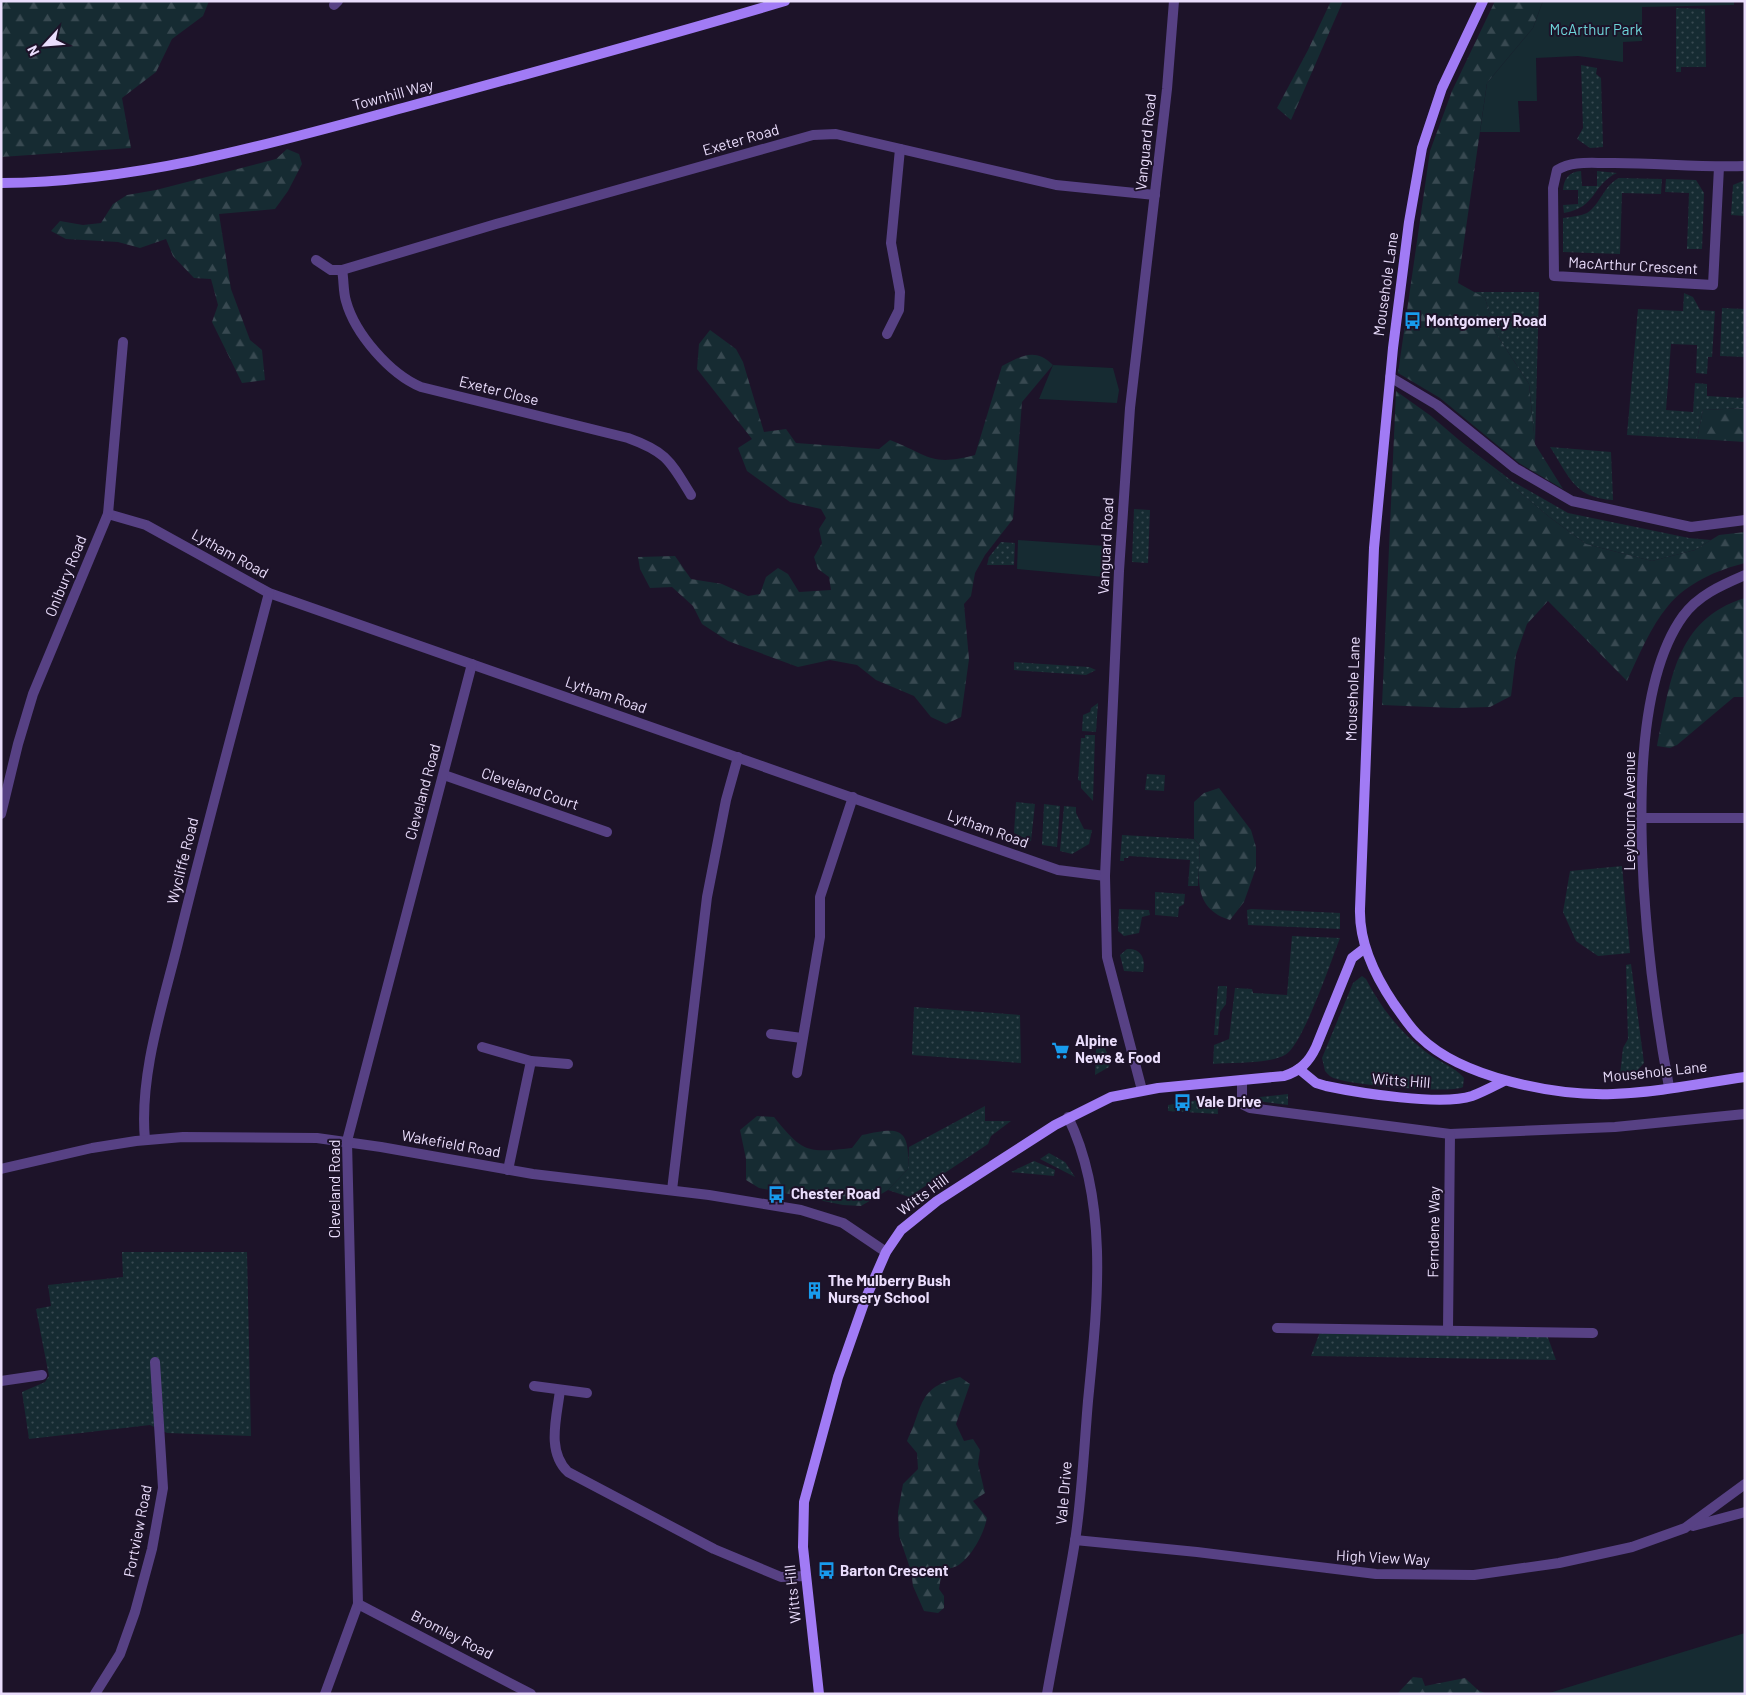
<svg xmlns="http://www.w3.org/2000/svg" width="1746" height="1695" font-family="Barlow,sans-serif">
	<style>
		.grass { fill: url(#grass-dots) }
		.forest { fill: url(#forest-firs) }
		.green { fill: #162b32 }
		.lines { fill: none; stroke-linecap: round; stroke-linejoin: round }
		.street { stroke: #574184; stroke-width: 10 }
		.secondary { stroke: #a17bf5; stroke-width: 10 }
		.labels { text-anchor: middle; stroke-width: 4; stroke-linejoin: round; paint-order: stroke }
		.park-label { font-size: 15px; fill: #6dd4d8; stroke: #1d1329 }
		.street-label { font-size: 15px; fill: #eaddfc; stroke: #1d1329 }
		.poi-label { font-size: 15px; font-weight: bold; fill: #eaddfc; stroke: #1d1329; text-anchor: start }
	</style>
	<defs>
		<pattern id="grass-dots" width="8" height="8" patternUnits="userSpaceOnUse" patternTransform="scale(1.25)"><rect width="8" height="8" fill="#162b32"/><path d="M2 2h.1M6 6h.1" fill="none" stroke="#384951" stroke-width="1.8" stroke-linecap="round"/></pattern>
		<pattern id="forest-firs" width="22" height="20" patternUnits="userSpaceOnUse" patternTransform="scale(1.25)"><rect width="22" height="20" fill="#162b32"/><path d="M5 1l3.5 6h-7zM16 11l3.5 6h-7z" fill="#384951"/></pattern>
	</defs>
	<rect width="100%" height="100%" fill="#1d1329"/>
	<g class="grass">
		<polygon points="1676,8 1705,9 1706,67 1681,67 1681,72 1676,72"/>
		<polygon points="1581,65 1597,68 1596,74 1601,78 1603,147 1590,148 1577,139 1583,128"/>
		<path d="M1581,171L1582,186H1597V171L1617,173C1591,185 1598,207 1564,213L1563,205L1578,204V190H1563C1564,178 1569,172 1581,171Z"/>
		<path d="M1619,178L1662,179L1661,194L1622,193L1620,254L1563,252V218C1571,217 1580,216 1587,213C1601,204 1603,186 1619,178Z"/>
		<polygon points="1666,179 1696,180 1704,193 1702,249 1687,249 1689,193 1665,192"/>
		<polygon points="1745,180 1745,216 1731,215 1733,185"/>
		<polygon points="1473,292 1539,292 1535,444 1529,384 1495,332 1485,298"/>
		<polygon points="1684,293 1693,297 1700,310 1715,311 1712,357 1708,357 1707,374 1696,373 1697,345 1671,344 1666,410 1693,412 1695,383 1707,384 1707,396 1742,398 1744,397 1745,391 1745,408 1703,410 1697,439 1627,435 1638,309 1683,311"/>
		<polygon points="1722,308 1745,309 1745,357 1720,356"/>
		<polygon points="1462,443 1512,481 1568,513 1689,538 1711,540 1695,550 1652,561 1586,544 1548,516"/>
		<path d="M1550,447L1611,452L1613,500C1574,498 1569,476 1550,447Z"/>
		<polygon points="1134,509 1150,510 1148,563 1132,562"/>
		<polygon points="1001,542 1015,543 1014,565 987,565 989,557"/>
		<polygon points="1014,662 1089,667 1096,670 1086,675 1014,670"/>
		<polygon points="1098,703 1096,732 1082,731 1083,715 1090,712 1091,708"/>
		<polygon points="1085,735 1095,735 1093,801 1081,788 1081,781 1078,780 1081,738 1085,738"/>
		<polygon points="1147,774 1165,775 1164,791 1145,790"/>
		<polygon points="1016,802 1035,804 1031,841 1014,833"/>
		<polygon points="1044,804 1060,806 1057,847 1042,845"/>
		<polygon points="1064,806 1076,807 1076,813 1084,829 1092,830 1089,844 1072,854 1060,851"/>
		<polygon points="1122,835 1194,839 1200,845 1198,886 1188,886 1190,860 1129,856 1128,858 1124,858 1124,861 1120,861"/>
		<polygon points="1622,866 1630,953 1598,956 1576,941 1563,912 1570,871"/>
		<polygon points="1155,892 1185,894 1184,904 1179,907 1178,917 1155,915"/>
		<polygon points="1119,909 1149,910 1150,915 1142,917 1139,933 1124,936 1118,931"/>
		<polygon points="1251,909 1340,913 1340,929 1248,925 1247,910"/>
		<path d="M1292,936L1340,938C1331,961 1303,1045 1285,1055C1268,1064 1233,1062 1213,1064L1214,1045L1229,1039L1235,988L1252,989L1253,993L1287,995Z"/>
		<path d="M1127,949C1141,948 1146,959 1143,972L1124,971L1120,955Z"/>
		<polygon points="1631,964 1644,1063 1637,1071 1620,1075 1623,1048 1628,1039 1626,965"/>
		<path d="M1362,976L1366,979C1381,1008 1400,1032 1426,1052C1437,1061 1455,1067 1464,1078L1463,1087C1450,1094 1354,1085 1337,1079C1332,1078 1328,1075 1325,1071L1322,1058L1353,983Z"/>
		<polygon points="1218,986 1227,986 1226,1004 1220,1012 1218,1035 1214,1035"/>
		<polygon points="914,1007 1020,1015 1021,1063 912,1055"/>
		<polygon points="1105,1048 1110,1061 1109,1067 1095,1075 1096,1049"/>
		<polygon points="1288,1094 1288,1105 1250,1100 1250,1098"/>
		<polygon points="1217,1097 1218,1114 1168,1111 1168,1105"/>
		<polygon points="985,1106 985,1121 1011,1121 991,1136 988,1144 909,1197 888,1190 908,1169 909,1147"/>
		<polygon points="1049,1153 1065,1162 1075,1177 1040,1159"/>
		<polygon points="1034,1161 1055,1170 1054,1176 1011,1172"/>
		<polygon points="122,1252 247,1252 251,1436 167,1433 150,1425 29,1439 22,1392 45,1382 49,1376 36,1309 51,1306 48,1285 123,1277"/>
		<polygon points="1321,1329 1546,1332 1556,1360 1311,1356"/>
	</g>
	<g class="forest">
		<polygon points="1,1 209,1 203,16 172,39 156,72 122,98 131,148 1,157"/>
		<polygon points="1331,1 1343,1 1291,120 1277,108 1308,50"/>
		<polygon points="1495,1 1543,1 1533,28 1487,83 1458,283 1485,298 1495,332 1529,384 1535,444 1563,489 1519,463 1440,398 1398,373 1430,151 1452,91"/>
		<polygon points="287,149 299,154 302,164 288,191 275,209 219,214 231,289 250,340 262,350 265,380 242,383 212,322 218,305 211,279 194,278 173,256 166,239 140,248 118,242 66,239 51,231 60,221 83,225 101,223 113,204 127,195 156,190 276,159"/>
		<path d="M710,330L736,349L743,362L764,432L786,429L796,443L879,449L890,440C929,455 930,467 975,455L1002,366C1021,356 1035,347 1053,365L1022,402L1013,519L985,555L975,573L971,596L964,604L969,659L961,717L946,724L931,717L914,696L876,680L857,665L830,660L798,667L728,641L702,624L693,606L672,587L650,588L640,569L638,557L675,556L691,579L722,584L748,596L760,594L766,577L778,568L788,574L799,592L831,590L829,577L818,569L814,557L822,543L819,529L826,518L821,509L790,502L747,471L738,448L752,439L697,369L699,344Z"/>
		<path d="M1396,391L1431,416L1548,516L1586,544L1652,561L1695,550L1719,535L1745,532V563C1717,570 1687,583 1668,606C1651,626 1638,657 1627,681L1548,601L1527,624L1516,655L1511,696L1490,707L1454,708L1382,705Z"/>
		<polygon points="1745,408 1745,442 1697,439 1703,410"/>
		<path d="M1745,598V697H1734L1677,745L1670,748L1657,746C1670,685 1674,619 1745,598Z"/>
		<path d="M1219,788L1251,830L1256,847V868L1244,902L1230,920C1192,908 1199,877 1200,845L1194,839V802L1204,793Z"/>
		<path d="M757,1116L774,1117C803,1153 807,1153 852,1148L862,1135C899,1127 910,1126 908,1169L888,1190L861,1206L843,1205L759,1188L746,1180V1159L740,1130Z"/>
		<path d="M960,1377L970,1384L956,1424L964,1441L973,1439L980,1450L978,1464L985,1493L973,1501L987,1518C984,1533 972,1557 957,1566C953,1568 946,1569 942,1570L939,1589L944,1596V1608L938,1613L924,1611L913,1586L911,1571L899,1536L898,1512L903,1484L918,1469L917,1453L907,1441C924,1407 916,1388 960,1377Z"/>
		<polygon points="1413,1677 1422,1678 1425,1686 1465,1678 1478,1690 1487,1694 1397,1694"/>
	</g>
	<g class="green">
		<polygon points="1543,1 1734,1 1734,5 1642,7 1642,41 1623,42 1623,62 1578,56 1536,58 1537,101 1518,101 1520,132 1480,132 1487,83 1533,28"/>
		<polygon points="1053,365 1113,368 1119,390 1117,403 1039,399"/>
		<polygon points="1018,540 1106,546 1104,577 1017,569"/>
		<polygon points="1745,1633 1745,1694 1546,1694"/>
	</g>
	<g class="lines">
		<g class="street">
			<polyline points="334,5 338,1"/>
			<path d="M1719,167L1713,285L1554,276L1553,188L1557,170C1572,161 1589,163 1606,163C1652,162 1699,168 1745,166"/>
			<polyline points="316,260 331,270 342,270 496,224 813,135 836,134 1056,185 1155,195"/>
			<path d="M342,270C344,280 343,291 346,301C355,334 390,374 421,387L628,438C667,452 670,461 691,495"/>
			<polyline points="887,334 899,310 900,292 891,243 900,149"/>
			<polyline points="1390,377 1437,405 1515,468 1572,501 1691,527 1745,520"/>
			<polyline points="108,514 146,525 269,593 1058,870 1105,876"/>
			<polyline points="444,775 607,832"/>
			<polyline points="1,814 18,744 33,694 108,514 123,342"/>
			<polyline points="1642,818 1745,818"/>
			<polyline points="771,1034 802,1038"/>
			<polyline points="482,1047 531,1061 568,1064"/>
			<polyline points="797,1073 820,937 820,897 853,797"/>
			<polyline points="1242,1080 1242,1104 1250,1108 1450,1134 1615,1127 1745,1114"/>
			<path d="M1669,1087C1648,973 1613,713 1683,616C1698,595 1722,585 1745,575"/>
			<polyline points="1142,1090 1107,957 1105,876 1119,571 1130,408 1167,89 1174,1"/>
			<path d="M145,1140C139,1077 162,1007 177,947C206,828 238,711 269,593"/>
			<polyline points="1,1169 92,1148 136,1141 183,1137 317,1138 381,1147 533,1174 709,1195 801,1210 843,1223 886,1252"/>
			<polyline points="508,1170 531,1061"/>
			<polyline points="672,1190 707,897 726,800 738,757"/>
			<polyline points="1277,1328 1593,1333"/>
			<polyline points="1448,1330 1450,1134"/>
			<polyline points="1,1381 42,1375"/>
			<polyline points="534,1386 587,1393"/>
			<path d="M560,1390C557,1417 546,1451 568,1472L714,1549L781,1577L806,1576"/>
			<polyline points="1693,1526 1745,1512"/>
			<polyline points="1075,1540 1197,1552 1376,1574 1474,1575 1559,1563 1632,1547 1685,1528 1745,1484"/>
			<polyline points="358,1604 531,1694"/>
			<polyline points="95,1694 120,1654 135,1612 152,1549 163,1488 155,1362"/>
			<polyline points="325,1694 358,1604 347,1141 472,664"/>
			<path d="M1047,1694C1056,1643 1067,1592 1075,1541C1082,1495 1084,1448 1088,1401C1097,1309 1110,1203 1068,1117"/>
		</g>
		<g class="secondary">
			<path d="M1483,1L1442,88L1422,148L1409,222L1393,348L1374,548L1360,909C1359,944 1375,976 1394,1004C1402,1015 1410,1028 1420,1037C1462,1078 1555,1096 1613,1094C1656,1093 1701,1083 1745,1077"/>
			<path d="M1,183C141,182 277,142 410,106C535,72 660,38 785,1"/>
			<path d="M1299,1069L1316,1083L1326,1086C1359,1093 1442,1106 1472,1096C1483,1092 1494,1086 1504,1081"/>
			<path d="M819,1694L803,1547L804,1502L838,1377L865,1300L886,1252L901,1230L937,1201L1055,1125L1111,1097L1158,1088L1284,1076C1300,1071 1309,1062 1316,1047L1352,958L1365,948"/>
		</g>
	</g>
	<defs>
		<symbol id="bus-bare" viewBox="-9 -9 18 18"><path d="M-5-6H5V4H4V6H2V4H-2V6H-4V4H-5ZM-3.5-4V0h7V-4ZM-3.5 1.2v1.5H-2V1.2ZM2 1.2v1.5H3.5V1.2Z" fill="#189bed" stroke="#1d1329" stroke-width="2.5" paint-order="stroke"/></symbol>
		<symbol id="supermarket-bare" viewBox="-9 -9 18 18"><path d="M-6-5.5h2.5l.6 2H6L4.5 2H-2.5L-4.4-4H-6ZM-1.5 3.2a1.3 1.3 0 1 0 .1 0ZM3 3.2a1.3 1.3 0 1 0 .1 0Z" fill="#189bed" stroke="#1d1329" stroke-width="2.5" paint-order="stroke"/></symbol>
		<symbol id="building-bare" viewBox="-9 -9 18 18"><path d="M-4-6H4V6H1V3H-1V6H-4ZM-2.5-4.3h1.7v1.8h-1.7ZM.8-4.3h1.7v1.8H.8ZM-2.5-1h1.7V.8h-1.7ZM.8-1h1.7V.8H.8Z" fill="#189bed" stroke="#1d1329" stroke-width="2.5" paint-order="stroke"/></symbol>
	</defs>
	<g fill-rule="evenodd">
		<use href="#bus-bare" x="1400" y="308" width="25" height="25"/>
		<use href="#supermarket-bare" x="1048" y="1038" width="25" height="25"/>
		<use href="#bus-bare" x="1170" y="1090" width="25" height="25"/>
		<use href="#bus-bare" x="764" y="1182" width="25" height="25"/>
		<use href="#building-bare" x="802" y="1278" width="25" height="25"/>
		<use href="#bus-bare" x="814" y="1558" width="25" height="25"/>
	</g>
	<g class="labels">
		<g class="park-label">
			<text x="1596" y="35">McArthur Park</text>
		</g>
		<g class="street-label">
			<text transform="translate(393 95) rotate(-15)" y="5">Townhill Way</text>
			<text transform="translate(741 140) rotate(-16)" y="5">Exeter Road</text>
			<text transform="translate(1146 142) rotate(-84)" y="5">Vanguard Road</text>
			<text transform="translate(1633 266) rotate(3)" y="5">MacArthur Crescent</text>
			<text transform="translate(1386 284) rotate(-82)" y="5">Mousehole Lane</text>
			<text transform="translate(499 391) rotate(14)" y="5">Exeter Close</text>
			<text transform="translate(1106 546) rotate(-87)" y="5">Vanguard Road</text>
			<text transform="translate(230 554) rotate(29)" y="5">Lytham Road</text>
			<text transform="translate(66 576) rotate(-68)" y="5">Onibury Road</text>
			<text transform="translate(1353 689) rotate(-88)" y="5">Mousehole Lane</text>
			<text transform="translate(606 695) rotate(19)" y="5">Lytham Road</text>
			<text transform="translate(530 789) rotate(19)" y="5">Cleveland Court</text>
			<text transform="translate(423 792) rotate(-75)" y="5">Cleveland Road</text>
			<text transform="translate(1630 811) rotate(-90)" y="5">Leybourne Avenue</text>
			<text transform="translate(988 829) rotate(20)" y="5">Lytham Road</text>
			<text transform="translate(183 861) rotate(-76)" y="5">Wycliffe Road</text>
			<text transform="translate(1655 1072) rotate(-6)" y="5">Mousehole Lane</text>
			<text transform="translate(1401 1081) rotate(4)" y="5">Witts Hill</text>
			<text transform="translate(451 1144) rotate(10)" y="5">Wakefield Road</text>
			<text transform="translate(335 1189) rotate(-90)" y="5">Cleveland Road</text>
			<text transform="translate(923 1195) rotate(-36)" y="5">Witts Hill</text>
			<text transform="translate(1434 1232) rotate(-89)" y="5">Ferndene Way</text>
			<text transform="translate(1064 1493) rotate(-85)" y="5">Vale Drive</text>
			<text transform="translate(138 1531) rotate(-79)" y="5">Portview Road</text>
			<text transform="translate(1383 1558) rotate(3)" y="5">High View Way</text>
			<text transform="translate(793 1594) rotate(-96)" y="5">Witts Hill</text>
			<text transform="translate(452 1635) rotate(27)" y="5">Bromley Road</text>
		</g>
		<g class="poi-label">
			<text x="1426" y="326">Montgomery Road</text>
			<text x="1075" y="1046">Alpine<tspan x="1075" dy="17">News &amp; Food</tspan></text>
			<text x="1196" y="1107">Vale Drive</text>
			<text x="791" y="1199">Chester Road</text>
			<text x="828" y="1286">The Mulberry Bush<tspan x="828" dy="17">Nursery School</tspan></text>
			<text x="840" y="1576">Barton Crescent</text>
		</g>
	</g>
	<rect width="1746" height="1695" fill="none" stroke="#eaddfc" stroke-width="5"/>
	<g transform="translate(45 45) rotate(244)" stroke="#1d1329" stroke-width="4" paint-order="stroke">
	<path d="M0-4L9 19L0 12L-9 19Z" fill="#eaddfc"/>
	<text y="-8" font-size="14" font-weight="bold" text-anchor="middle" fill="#eaddfc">N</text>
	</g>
</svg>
